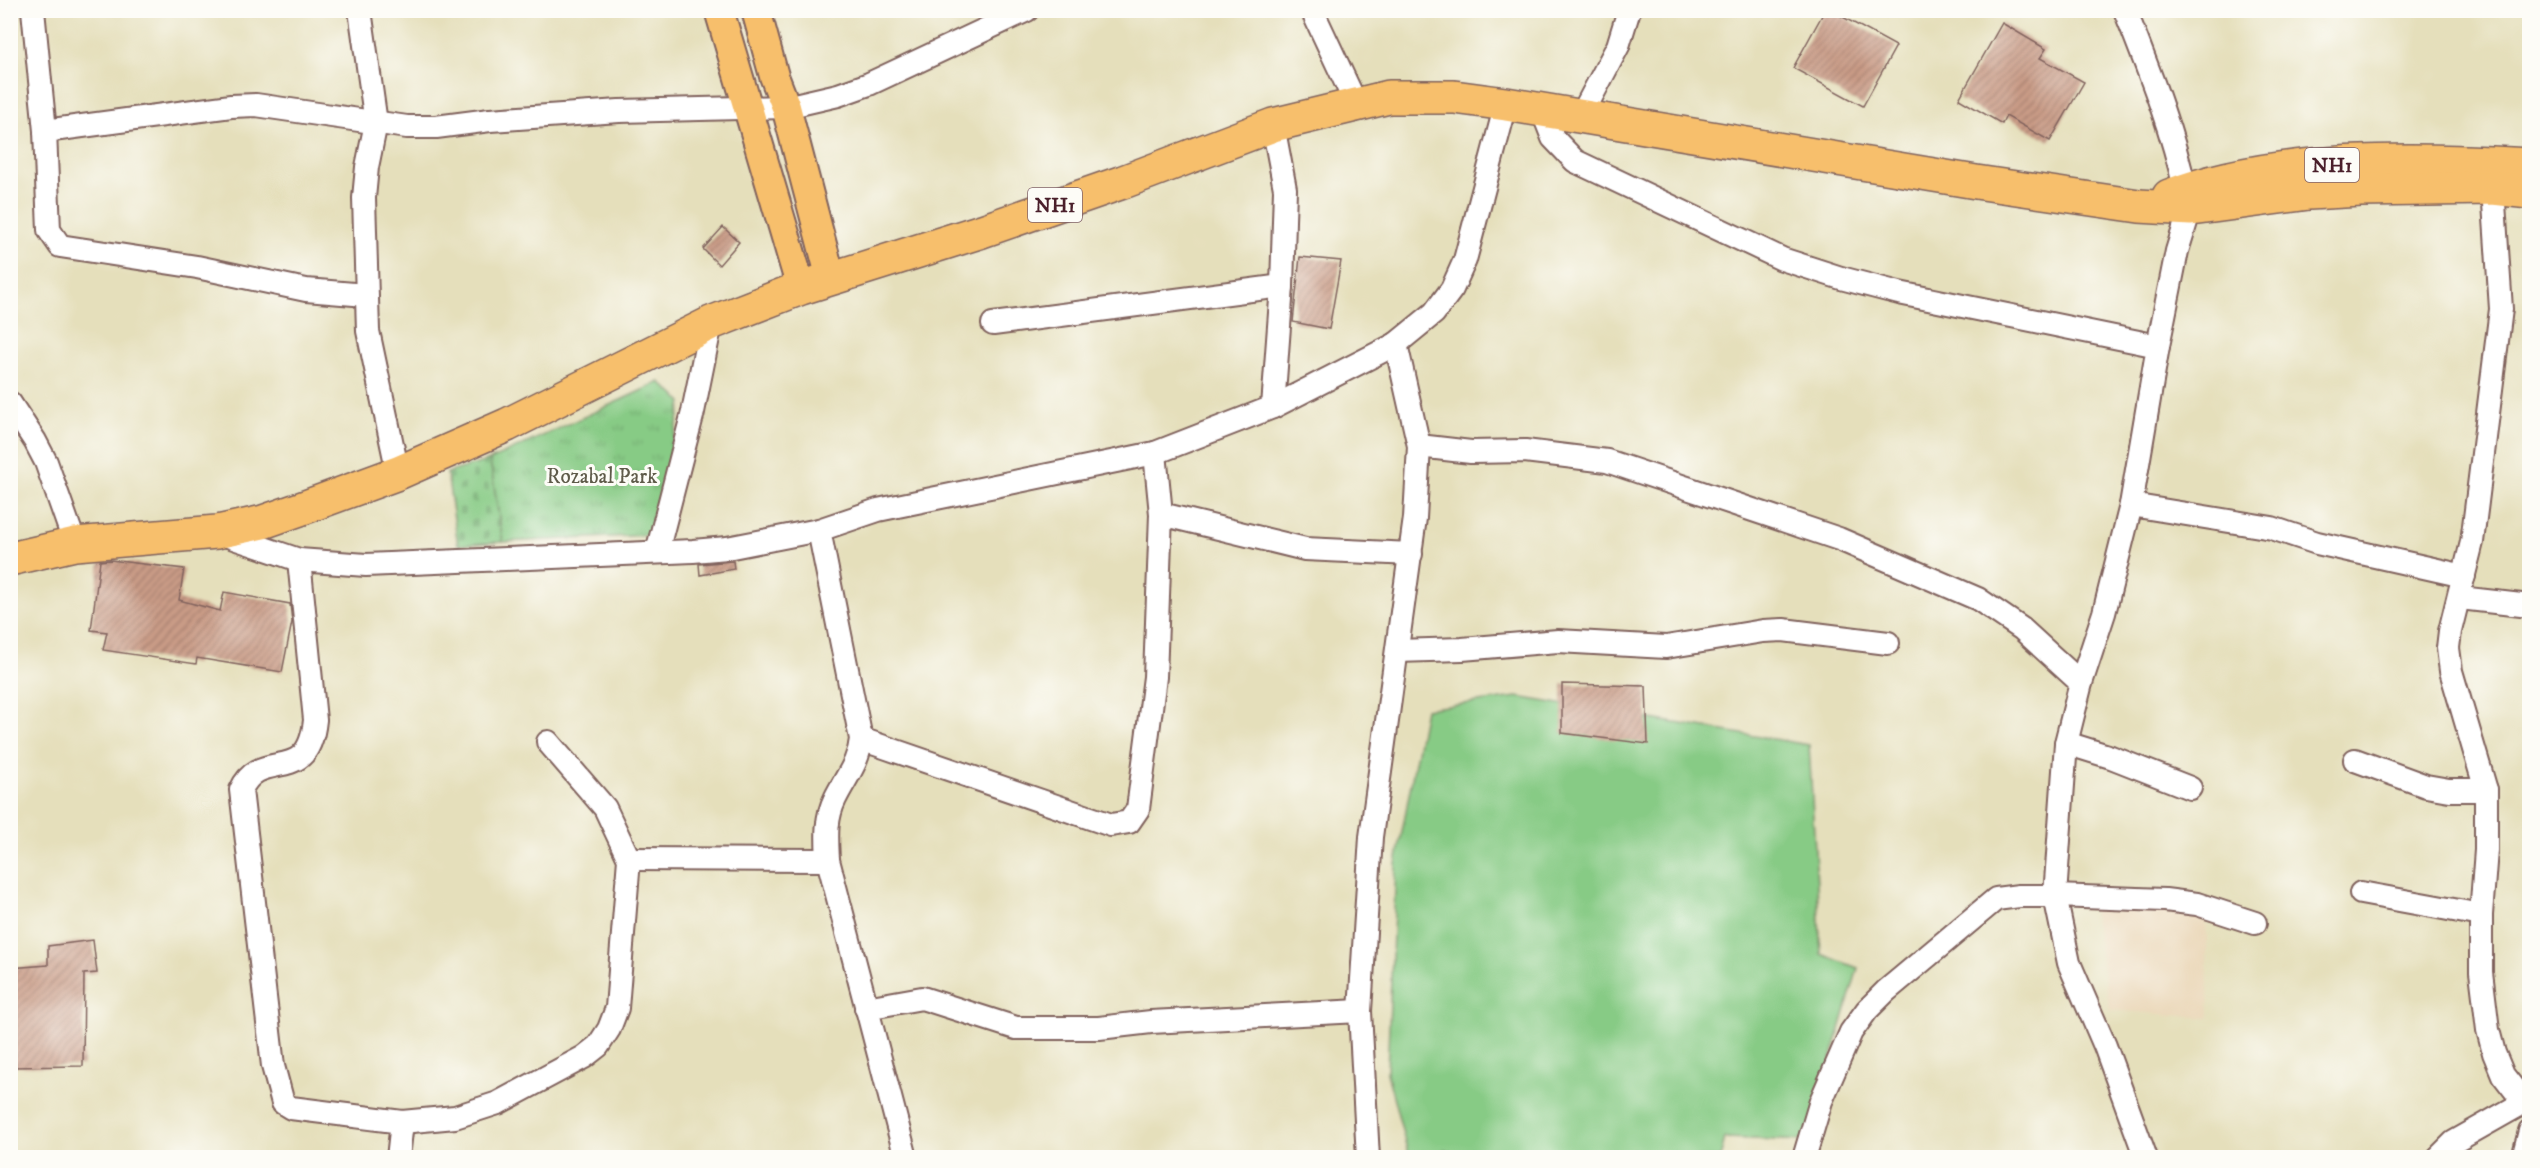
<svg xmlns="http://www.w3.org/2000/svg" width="2540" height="1168" font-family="'IM FELL DW Pica',serif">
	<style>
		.built { fill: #ebd8ba }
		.cemetery { fill: url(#cemetery-stones); stroke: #687558; stroke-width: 1.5 }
		.park { fill: url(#park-tufts); stroke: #687558; stroke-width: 1.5 }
		.garden { fill: #87cb85; stroke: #687558; stroke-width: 1.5 }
		.building { fill: url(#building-hatch) }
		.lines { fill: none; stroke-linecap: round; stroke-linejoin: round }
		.minor-casing { stroke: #80625d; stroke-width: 26 }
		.major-casing { stroke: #80625d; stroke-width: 32 }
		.highway-casing { stroke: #80625d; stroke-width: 36 }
		.minor { stroke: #fff; stroke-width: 22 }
		.major { stroke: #f7bf6c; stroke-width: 28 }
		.highway { stroke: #f7bf6c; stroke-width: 33 }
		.labels { text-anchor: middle; stroke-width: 6; stroke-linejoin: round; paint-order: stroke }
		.shield { fill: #fdfcf7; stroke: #806168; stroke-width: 1.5 }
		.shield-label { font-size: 20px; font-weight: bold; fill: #4a1f2b }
		.park-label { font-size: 21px; fill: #5f5b4a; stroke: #fdfcf7 }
	</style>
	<defs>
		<pattern id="cemetery-stones" width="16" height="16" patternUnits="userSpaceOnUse" patternTransform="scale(1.5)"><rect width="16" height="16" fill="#87cb85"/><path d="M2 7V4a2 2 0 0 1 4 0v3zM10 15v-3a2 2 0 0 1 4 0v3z" fill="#76ae73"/></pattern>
		<pattern id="park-tufts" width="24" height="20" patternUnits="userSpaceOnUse" patternTransform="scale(1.5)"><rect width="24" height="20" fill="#87cb85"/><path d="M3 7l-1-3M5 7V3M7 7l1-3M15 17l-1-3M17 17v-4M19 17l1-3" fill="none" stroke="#76ae73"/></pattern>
		<pattern id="building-hatch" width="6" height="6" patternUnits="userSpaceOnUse" patternTransform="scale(1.5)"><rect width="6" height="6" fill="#c99b86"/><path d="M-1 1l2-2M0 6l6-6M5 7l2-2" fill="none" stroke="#a57e6e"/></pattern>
	</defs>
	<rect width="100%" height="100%" fill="#fdfcf7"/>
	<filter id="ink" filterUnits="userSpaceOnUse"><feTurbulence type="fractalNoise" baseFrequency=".0167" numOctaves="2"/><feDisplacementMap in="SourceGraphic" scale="12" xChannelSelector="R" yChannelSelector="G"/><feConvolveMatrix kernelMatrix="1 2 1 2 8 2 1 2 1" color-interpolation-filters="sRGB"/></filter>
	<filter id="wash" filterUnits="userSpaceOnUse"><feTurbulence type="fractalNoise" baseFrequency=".008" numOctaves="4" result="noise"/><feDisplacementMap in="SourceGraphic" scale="24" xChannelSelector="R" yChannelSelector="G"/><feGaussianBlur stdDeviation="1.35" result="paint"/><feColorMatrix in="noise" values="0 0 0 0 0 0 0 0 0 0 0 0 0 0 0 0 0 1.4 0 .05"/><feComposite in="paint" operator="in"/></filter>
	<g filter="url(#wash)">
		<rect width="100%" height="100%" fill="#e5dfbb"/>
		<polygon class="built" points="2092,903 2206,915 2209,1018 2110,1010"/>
		<polygon class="cemetery" points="490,460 503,542 458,545 447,473"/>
		<polygon class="park" points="660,382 682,402 653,535 503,542 490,460"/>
		<polygon class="garden" points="1517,697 1809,745 1821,954 1858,968 1807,1141 1725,1138 1720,1158 1650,1158 1642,1155 1641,1158 1455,1158 1456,1154 1444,1150 1441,1157 1409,1157 1387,1073 1396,864 1425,709"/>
		<g id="blocks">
			<g class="building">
				<polygon points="1825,10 1830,10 1896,46 1863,106 1793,68"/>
				<polygon points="2002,23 2046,49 2040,58 2084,82 2050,141 2006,116 2002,124 1959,99"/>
				<polygon points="723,227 739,242 719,265 703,249"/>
				<polygon points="1300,257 1341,261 1329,329 1293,322"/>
				<polygon points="110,560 184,569 179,600 220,611 224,592 290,604 292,622 282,672 197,658 196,664 103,650 107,632 91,630 100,561"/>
				<polygon points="733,561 734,569 700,575 699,564"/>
				<polygon points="1562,684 1646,686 1648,744 1562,733"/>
				<polygon points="93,940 97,973 84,974 83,1066 10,1067 10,968 48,965 48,946"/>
			</g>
		</g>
	</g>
	<g filter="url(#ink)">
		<use href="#blocks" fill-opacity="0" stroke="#80625d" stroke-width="1.5"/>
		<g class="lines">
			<defs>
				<g id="minor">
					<polyline points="33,10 45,131 49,230 60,246 197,267 306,290 366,295"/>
					<polyline points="360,10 376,123 367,167 364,198 368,331 398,473"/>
					<polyline points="1312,10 1356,104"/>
					<path d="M2125,10C2148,69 2172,128 2185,189"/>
					<polyline points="1542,110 1553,138 1575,161 1782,259 1841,278 1899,293 2158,346"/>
					<polyline points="1580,118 1618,46 1629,10"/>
					<polyline points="1273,125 1285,189 1282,286 1273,407"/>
					<polyline points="45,131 231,106 256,105 407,127 436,127 490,120 619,111 786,107 838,95 869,84 1027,10"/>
					<polyline points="2493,188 2501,309 2472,542 2450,631 2448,648 2451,671 2486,790 2486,850 2481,915 2481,972 2488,1030 2494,1053 2503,1075 2524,1102"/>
					<polyline points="993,324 1282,286"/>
					<polyline points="10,403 35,441 46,462 75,544"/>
					<polyline points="1419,446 1471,452 1525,451 1607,461 1839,539 1978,599 2022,629 2081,683"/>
					<polyline points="2131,505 2272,528 2317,543 2464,576"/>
					<polyline points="1161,514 1305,549 1411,554"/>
					<path d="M819,530L861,739C859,763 845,778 835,799C825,819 827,839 828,860L906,1158"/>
					<polyline points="219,533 299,560 366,565 693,551 727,548 819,530 878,510 1155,453 1273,407 1396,344 1434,313 1452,289 1465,260 1506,104"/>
					<polyline points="657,552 693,412 711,323"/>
					<path d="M299,560L315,720C308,789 261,745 241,790L273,1066L283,1103L291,1108L402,1122L398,1158"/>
					<polyline points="2460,598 2530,606"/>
					<polyline points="1397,651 1462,649 1558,641 1666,647 1763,631 1783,630 1888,643"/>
					<polyline points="861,739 1111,825 1129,822 1138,809 1155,677 1161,514 1155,453"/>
					<polyline points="2066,743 2111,757 2190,788"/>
					<polyline points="2355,760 2426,786 2449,790 2486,790"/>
					<polyline points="629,859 828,860"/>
					<polyline points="2361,893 2481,915"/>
					<polyline points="866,1008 922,998 1016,1028 1099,1028 1151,1022 1360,1011"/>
					<polyline points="402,1122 455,1117 498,1103 584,1057 598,1046 609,1029 617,1008 629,859 605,808 548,742"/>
					<polyline points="1368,1158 1360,1011 1371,837 1415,518 1419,446 1396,344"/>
					<polyline points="1804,1158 1821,1101 1851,1032 1867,1010 1886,991 1996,899 2019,896 2055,896 2165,900 2197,904 2255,923"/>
					<polyline points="2146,1158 2105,1046 2069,963 2055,896 2066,743 2081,683 2104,613 2131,505 2158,346 2177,251 2190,209"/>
					<polyline points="2438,1158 2454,1142 2530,1099"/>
					<polyline points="2523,1158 2530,1131"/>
				</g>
				<g id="major">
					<polyline points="719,10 801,288"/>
					<polyline points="756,10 774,76 786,107 831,279"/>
				</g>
				<g id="highway">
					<path d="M2169,196C2277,155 2415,158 2530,165"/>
					<polyline points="10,559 75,544 217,532 263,522 300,509 398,473 507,425 711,323 801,288 982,231 1123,182 1273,125 1389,97 1454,97 1506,104 1976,182 2139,206 2191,209 2309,193 2361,190 2493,188 2530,192"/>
				</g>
			</defs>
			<use href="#minor" class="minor-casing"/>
			<use href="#major" class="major-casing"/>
			<use href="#highway" class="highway-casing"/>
			<use href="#minor" class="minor"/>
			<use href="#major" class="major"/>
			<use href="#highway" class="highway"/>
		</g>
	</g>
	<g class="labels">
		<g class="shield">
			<rect x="2305" y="148" width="54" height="34" rx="4.5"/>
			<rect x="1028" y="188" width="54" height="34" rx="4.5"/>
		</g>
		<g class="shield-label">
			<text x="2332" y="172">NH1</text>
			<text x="1055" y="212">NH1</text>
		</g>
		<g class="park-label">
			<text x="602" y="483">Rozabal Park</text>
		</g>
	</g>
	<rect width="2540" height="1168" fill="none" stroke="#fdfcf7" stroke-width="36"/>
</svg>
